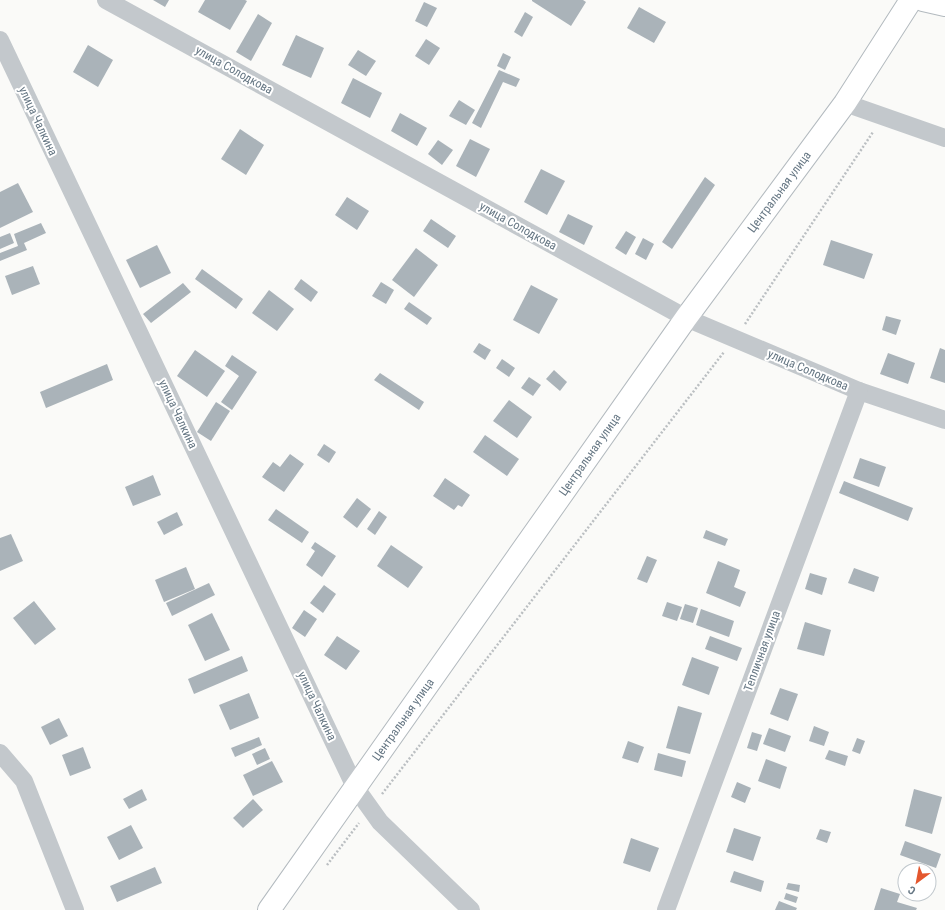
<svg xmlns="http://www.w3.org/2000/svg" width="945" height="910" font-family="'Roboto Condensed',sans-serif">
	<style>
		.building { fill: #aab3b9 }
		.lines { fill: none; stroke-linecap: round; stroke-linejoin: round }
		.secondary-casing { stroke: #b3babf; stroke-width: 24 }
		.path { stroke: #bbbfc2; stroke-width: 2.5; stroke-dasharray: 2 2; stroke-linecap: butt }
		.street { stroke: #c3c8cc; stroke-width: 18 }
		.secondary { stroke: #fff; stroke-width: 22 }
		.labels { text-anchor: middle; stroke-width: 4; stroke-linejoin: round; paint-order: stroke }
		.street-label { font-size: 12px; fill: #657683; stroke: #fff }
	</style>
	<rect width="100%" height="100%" fill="#fafaf8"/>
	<g class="building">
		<polygon points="153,0 169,0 165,7"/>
		<polygon points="205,0 245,0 247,1 230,30 198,12"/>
		<polygon points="532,0 583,0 586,2 571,26 532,1"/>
		<polygon points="424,2 437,8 427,27 415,21"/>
		<polygon points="639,7 666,22 654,43 627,28"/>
		<polygon points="525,12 533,17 522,37 514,32"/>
		<polygon points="258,14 272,23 251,61 236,52"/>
		<polygon points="296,35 324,48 311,78 282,65"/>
		<polygon points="426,39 440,48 429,65 415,56"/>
		<polygon points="88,45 113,60 98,87 73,72"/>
		<polygon points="358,50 376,61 366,76 348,65"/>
		<polygon points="503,53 511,57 505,70 497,66"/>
		<polygon points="499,70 520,79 516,87 503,82 481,128 472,123"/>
		<polygon points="353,78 382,93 370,118 341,103"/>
		<polygon points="459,100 475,110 466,125 449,116"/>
		<polygon points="400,113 427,128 417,146 391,131"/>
		<polygon points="240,129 264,145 246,175 221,159"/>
		<polygon points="470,139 490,149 476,177 456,166"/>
		<polygon points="438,140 453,150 442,165 428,154"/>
		<polygon points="541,169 565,181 547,215 524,202"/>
		<polygon points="705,177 715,185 672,249 662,242"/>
		<polygon points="18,183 33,212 0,228 0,192"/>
		<polygon points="347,197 369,211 357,230 335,215"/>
		<polygon points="568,214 593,226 584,245 559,232"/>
		<polygon points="431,219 456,236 448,248 423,231"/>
		<polygon points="41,223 46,233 24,243 27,250 0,261 0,253 18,246 14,234"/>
		<polygon points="626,231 636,237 626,255 615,248"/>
		<polygon points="10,233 14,243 0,249 0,237"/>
		<polygon points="643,238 654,244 646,260 635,254"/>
		<polygon points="831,240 873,254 864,279 823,265"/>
		<polygon points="157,245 171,273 140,288 126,260"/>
		<polygon points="416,248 438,265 414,297 392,280"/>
		<polygon points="33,266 40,284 12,295 5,276"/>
		<polygon points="202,269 243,299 236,309 195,279"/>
		<polygon points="301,279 318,292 311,302 294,289"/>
		<polygon points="381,282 394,290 386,304 372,296"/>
		<polygon points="183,283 191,292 151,323 143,314"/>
		<polygon points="531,285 558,299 539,334 513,320"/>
		<polygon points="269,290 294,309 277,331 252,313"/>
		<polygon points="409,302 432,318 427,325 404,309"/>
		<polygon points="886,316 901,320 896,335 882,330"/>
		<polygon points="479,343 491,350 485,360 473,352"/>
		<polygon points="940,348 945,350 945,383 930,378"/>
		<polygon points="195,350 225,371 207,397 177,376"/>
		<polygon points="888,353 915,363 908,384 880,374"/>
		<polygon points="232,355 257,372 232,410 221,402 239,376 225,366"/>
		<polygon points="502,359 515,368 509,377 496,368"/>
		<polygon points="107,364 113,380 46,408 40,392"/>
		<polygon points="554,370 567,382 560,391 546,379"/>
		<polygon points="380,373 424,402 419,410 374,380"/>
		<polygon points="529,377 541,385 533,396 521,388"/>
		<polygon points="509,400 532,417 517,438 493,421"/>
		<polygon points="216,402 230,411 211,441 197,432"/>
		<polygon points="485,435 519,459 507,476 473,452"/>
		<polygon points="324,444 336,452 329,463 317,455"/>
		<polygon points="290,454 304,464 284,492 262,477 273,462 280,467"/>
		<polygon points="860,458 886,467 879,487 853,478"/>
		<polygon points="153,475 161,495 133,506 125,487"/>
		<polygon points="445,478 470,495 462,507 458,505 454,510 433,496"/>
		<polygon points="844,481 913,508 908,521 839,493"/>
		<polygon points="357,498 371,509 357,528 343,517"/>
		<polygon points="276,509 309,532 302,543 268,520"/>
		<polygon points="379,511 387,517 375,535 367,529"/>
		<polygon points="177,512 183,525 164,535 157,522"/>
		<polygon points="706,530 728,539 725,546 703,538"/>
		<polygon points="11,534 23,561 0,571 0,538"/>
		<polygon points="315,542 336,556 322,577 306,565 315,551 311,548"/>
		<polygon points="391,545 423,567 408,588 377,566"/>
		<polygon points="647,556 657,560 647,583 637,579"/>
		<polygon points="718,561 740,570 734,587 746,592 740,607 706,593"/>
		<polygon points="186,567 195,589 164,602 155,580"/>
		<polygon points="854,568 879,577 874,592 848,583"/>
		<polygon points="810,573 827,578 822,595 805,589"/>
		<polygon points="209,583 215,595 172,616 166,603"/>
		<polygon points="324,585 336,594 323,613 310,603"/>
		<polygon points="34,601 56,629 35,645 13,618"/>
		<polygon points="667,602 682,607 677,621 662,616"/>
		<polygon points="685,604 698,608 693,623 680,619"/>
		<polygon points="701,609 734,621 729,637 696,625"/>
		<polygon points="304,610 317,619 305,637 292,628"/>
		<polygon points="212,613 230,650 205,661 188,625"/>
		<polygon points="805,622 831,630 824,656 797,649"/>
		<polygon points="337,636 360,651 346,670 324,655"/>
		<polygon points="710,636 742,648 737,661 705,649"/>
		<polygon points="242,656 248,671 194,694 188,679"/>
		<polygon points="692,657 719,667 709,695 682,685"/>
		<polygon points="780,688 798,694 788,721 770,714"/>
		<polygon points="249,693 259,718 230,730 219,705"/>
		<polygon points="678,706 702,713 690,754 666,748"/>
		<polygon points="59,718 68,736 50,745 41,727"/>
		<polygon points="814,726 829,732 824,746 809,741"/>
		<polygon points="769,728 791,736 785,752 763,744"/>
		<polygon points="752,732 762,735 757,751 747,748"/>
		<polygon points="259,737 262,745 235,757 231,748"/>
		<polygon points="857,738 865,741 860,754 852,751"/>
		<polygon points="628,741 644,747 638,763 622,758"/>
		<polygon points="83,747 91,768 70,776 62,755"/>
		<polygon points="265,748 270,759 257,765 252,754"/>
		<polygon points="829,750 848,756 845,766 825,759"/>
		<polygon points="658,753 686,761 682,777 654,770"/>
		<polygon points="766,759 787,767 780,789 758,781"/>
		<polygon points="272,761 283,782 253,796 243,775"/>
		<polygon points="737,782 751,788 745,803 731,797"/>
		<polygon points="142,789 147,800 129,809 123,799"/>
		<polygon points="914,789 942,797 932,834 905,826"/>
		<polygon points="253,799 263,810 243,828 233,818"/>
		<polygon points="131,825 143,848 119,860 107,837"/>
		<polygon points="734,828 761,837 753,861 726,852"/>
		<polygon points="820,829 831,832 827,843 816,839"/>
		<polygon points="631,838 659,848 650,872 623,863"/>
		<polygon points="905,841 941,854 936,868 900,855"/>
		<polygon points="920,866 933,870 929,879 929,870 918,870"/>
		<polygon points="155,867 162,883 117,902 110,886"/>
		<polygon points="734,871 764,881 761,892 730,882"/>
		<polygon points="788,883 800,885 799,892 786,889"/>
		<polygon points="881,888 900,894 897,902 917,908 916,910 874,910"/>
		<polygon points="786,893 798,897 796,903 784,899"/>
		<polygon points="779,901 797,908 796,910 775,910"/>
	</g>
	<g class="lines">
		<defs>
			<g id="secondary">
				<polyline points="923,0 945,5"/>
				<path id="s1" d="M269,910L686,318L845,103L911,0"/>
			</g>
		</defs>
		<use href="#secondary" class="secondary-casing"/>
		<g class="path">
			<polyline points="745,324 873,132"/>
			<polyline points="382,794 724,352"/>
			<polyline points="327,865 359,823"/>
		</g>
		<g class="street">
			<polyline points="106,0 686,318 859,391 945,420"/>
			<polyline points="0,40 355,787 380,822 471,910"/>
			<polyline points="845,103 945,138"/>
			<polyline points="0,753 24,781 75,910"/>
			<polyline points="666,910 859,391"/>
		</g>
		<use href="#secondary" class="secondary"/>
	</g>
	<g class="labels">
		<g class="street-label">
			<text transform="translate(234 70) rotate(29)" y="4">улица Солодкова</text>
			<text transform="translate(38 121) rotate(65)" y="4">улица Чалкина</text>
			<text dy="4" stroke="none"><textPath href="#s1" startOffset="881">Центральная улица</textPath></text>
			<text transform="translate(518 226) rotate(29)" y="4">улица Солодкова</text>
			<text transform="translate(808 370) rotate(23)" y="4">улица Солодкова</text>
			<text transform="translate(178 414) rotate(65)" y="4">улица Чалкина</text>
			<text dy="4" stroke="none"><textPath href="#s1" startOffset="557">Центральная улица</textPath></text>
			<text transform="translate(762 651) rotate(-70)" y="4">Тепличная улица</text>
			<text transform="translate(317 706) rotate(65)" y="4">улица Чалкина</text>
			<text dy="4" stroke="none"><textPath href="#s1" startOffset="233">Центральная улица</textPath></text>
		</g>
	</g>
	<g transform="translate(917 882) rotate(212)"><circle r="19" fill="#ffffff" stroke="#c1c8cd"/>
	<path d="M0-3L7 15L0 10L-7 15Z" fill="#e4572e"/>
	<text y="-6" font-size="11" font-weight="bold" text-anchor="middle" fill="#657683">С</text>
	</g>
</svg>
